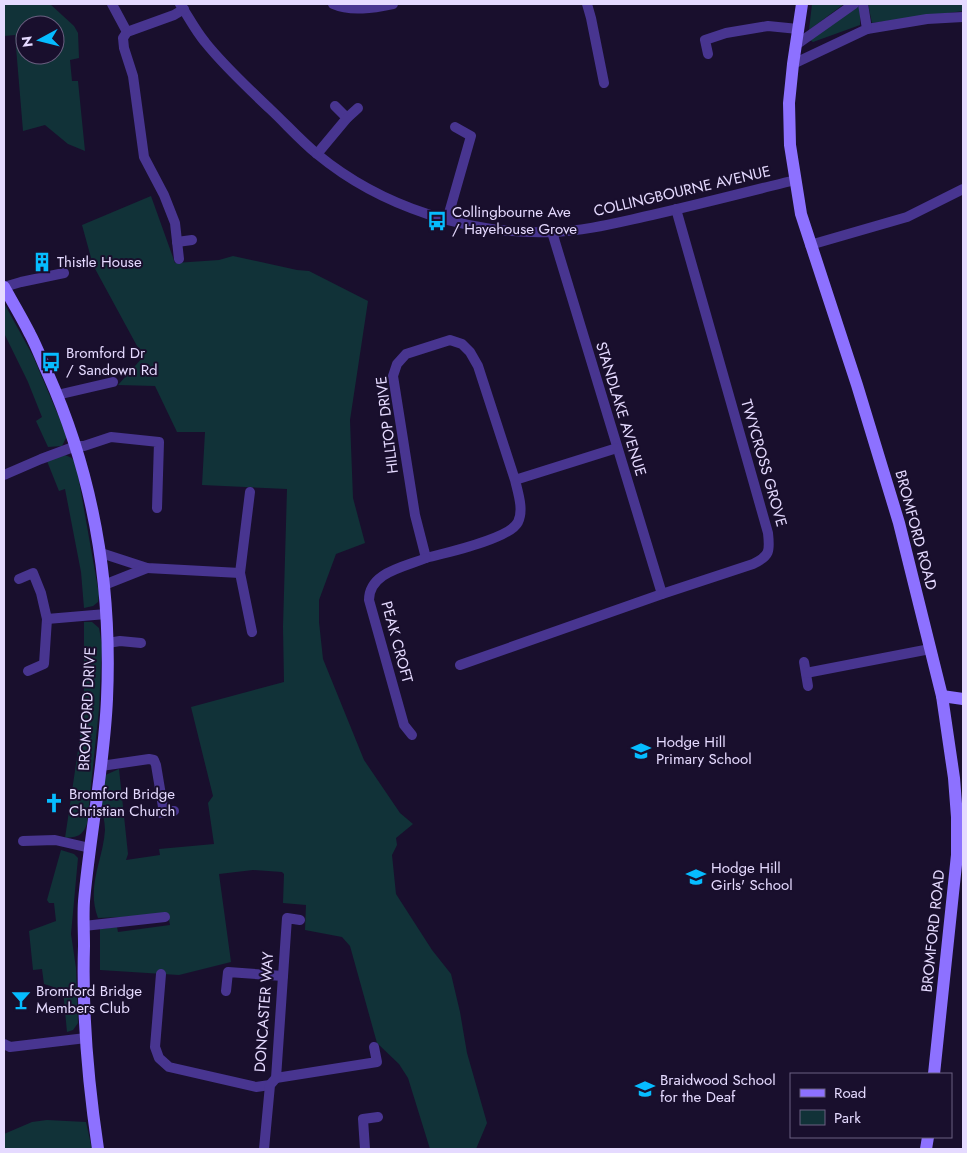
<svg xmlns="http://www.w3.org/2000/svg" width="967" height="1153" font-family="Jost,sans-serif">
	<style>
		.green { fill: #113238; fill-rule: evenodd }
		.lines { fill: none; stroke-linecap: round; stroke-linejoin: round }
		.street { stroke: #483590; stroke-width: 10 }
		.secondary { stroke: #8d71ff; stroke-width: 12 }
		.labels { text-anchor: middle; stroke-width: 4; stroke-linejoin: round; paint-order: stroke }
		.street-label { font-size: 15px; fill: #e5daff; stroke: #190f2d }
		.poi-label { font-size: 15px; fill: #e5daff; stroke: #190f2d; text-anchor: start }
	</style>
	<rect width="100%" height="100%" fill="#190f2d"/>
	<g class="green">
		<path d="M4,4H50L74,26L78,33L79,58L70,60L72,81H78L85,151L68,144L45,125L23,131L15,35L4,36ZM25,25H55V55H25Z"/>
		<polygon points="812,4 844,4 809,30"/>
		<polygon points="868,4 963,4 963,11 872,23"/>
		<polygon points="860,5 860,25 813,42 810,40"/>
		<path d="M151,196L175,263L219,260L233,256L297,270L309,271L368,301L350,420L353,498L365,543L336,554L319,600V622L323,659L364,760L400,813L413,824L396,838L397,845L392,855L396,894L432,950L451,974L460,1012L467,1053L487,1123L476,1149H430L408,1078L399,1064L377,1043L350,946L342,937L305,930L306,905L283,903L284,874L282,872L253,870L219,874L231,962L179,975L100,970V929L117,927L118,932L170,925L168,915L98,918C86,886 103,861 105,830C105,821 102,813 102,804C102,795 103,785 103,776L119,769L128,854L126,860L160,855L159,849L214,844L208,803L213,796L191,707L284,682L283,627L287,489L202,485L205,432H177L155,386L118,385L143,357L93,265L82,225Z"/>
		<polygon points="4,303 33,356 67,436 62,446 48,447 36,421 42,417 28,382 4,333"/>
		<polygon points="65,455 72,458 76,464 99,594 98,602 93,606 84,608 81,572 65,489 59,491 47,461"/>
		<path d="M84,622H92L99,628L102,645L99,709L87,824C82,836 78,837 65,838L84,710Z"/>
		<polygon points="61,850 74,854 78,858 71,934 76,968 78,1023 73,1030 67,1032 63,990 44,984 42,969 33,970 29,931 56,921 54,903 49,903 47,900"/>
		<polygon points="47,1120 86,1122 92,1149 4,1149 4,1134 32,1122"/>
	</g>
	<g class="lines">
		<g class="street">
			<polyline points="112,4 127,32"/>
			<path d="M180,4C188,16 195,30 205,42C224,66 248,88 270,109C286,124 300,140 317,154C381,207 469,235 552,232C586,231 619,222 652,215C700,204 747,192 795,180"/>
			<path d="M333,4C351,12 374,8 393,4"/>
			<polyline points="587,4 591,18 604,83"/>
			<polyline points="867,29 927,19 963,17"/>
			<polyline points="796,45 854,4"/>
			<polyline points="708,54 705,40 726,33 768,26 798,29"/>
			<polyline points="793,64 867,29 863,4"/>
			<polyline points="335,106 347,118"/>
			<polyline points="317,154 347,118 358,108"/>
			<polyline points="447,220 471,136 455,127"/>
			<polyline points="552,232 662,594"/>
			<polyline points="177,242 192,240"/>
			<polyline points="810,245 907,217 963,189"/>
			<polyline points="179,259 175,223 164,195 144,157 133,76 124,48 123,38 127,32 174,15 184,9"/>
			<polyline points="4,287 21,282 64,273"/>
			<polyline points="57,395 113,382"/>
			<polyline points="4,475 41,459 76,446 84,446 111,437 159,442 157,508"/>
			<path d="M515,480L478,366L470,352L462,344L450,340L406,354L397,364L393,376L415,515L426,558C445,553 510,539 518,522C524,510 518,493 515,480L617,448"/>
			<polyline points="250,492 240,573 252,632"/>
			<polyline points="101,553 147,568 240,573"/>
			<polyline points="19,579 33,573 41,593 47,619 44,664 28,671"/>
			<polyline points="104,585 147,568"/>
			<polyline points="47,619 106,614"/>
			<polyline points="108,643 120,641 141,643"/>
			<polyline points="804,662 808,686"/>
			<path d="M460,665L662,594L753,564C770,556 770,551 768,533L676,209"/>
			<polyline points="806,673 930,649"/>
			<path d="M412,735L404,725L369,600C369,572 405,567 426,558"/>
			<polyline points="101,766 149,759 154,760 156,765 164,813"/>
			<polyline points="156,813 174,811"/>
			<polyline points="23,841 55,840 90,848"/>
			<polyline points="84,926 165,917"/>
			<polyline points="161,974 155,1047 159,1058 169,1067 256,1087 270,1085"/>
			<polyline points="226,991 228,972 283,976"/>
			<polyline points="4,1044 10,1047 86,1038"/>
			<polyline points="276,1078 377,1062 374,1047"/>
			<polyline points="264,1149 270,1085 276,1078 287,918 300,920"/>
			<polyline points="365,1149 363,1119 378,1117"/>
		</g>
		<g class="secondary">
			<polyline points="802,4 793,64 789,103 790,145 801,214 857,385 899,523 942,696 954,778 957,817 957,855 934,1074"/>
			<path d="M4,287C13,303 22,318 30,334C37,347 42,361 48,374C94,477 112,586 107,699C104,767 90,834 84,901C83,916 84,931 84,946C82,1014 88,1082 98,1149"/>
			<polyline points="942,696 963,699"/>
			<polyline points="926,1149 928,1137"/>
		</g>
	</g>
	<defs>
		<symbol id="bus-bare" viewBox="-9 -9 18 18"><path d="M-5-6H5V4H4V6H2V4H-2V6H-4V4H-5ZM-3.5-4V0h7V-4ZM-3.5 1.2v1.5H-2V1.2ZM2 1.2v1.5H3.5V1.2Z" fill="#06bcff" stroke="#190f2d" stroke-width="2.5" paint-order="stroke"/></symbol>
		<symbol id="building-bare" viewBox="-9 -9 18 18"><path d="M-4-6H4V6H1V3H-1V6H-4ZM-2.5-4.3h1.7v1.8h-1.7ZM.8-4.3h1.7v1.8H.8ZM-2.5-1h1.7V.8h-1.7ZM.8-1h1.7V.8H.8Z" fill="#06bcff" stroke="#190f2d" stroke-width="2.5" paint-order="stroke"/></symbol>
		<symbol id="school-bare" viewBox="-9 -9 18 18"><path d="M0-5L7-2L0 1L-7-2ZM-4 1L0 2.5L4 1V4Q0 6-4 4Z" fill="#06bcff" stroke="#190f2d" stroke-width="2.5" paint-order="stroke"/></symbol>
		<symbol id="church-bare" viewBox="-9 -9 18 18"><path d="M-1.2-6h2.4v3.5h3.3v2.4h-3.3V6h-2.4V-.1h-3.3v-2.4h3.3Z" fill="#06bcff" stroke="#190f2d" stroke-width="2.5" paint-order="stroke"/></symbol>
		<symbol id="bar-bare" viewBox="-9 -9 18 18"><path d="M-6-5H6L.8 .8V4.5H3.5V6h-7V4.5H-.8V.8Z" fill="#06bcff" stroke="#190f2d" stroke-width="2.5" paint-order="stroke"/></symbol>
	</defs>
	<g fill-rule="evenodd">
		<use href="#bus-bare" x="423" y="207" width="28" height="28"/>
		<use href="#building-bare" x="28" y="248" width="28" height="28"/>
		<use href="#bus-bare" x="37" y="348" width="28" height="28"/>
		<use href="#school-bare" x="627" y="737" width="28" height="28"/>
		<use href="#church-bare" x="40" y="789" width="28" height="28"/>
		<use href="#school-bare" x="682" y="863" width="28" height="28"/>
		<use href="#bar-bare" x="7" y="986" width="28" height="28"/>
		<use href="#school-bare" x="631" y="1075" width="28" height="28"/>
	</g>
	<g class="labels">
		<g class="street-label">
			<text transform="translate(682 191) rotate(-13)" y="5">COLLINGBOURNE AVENUE</text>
			<text transform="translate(621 409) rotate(73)" y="5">STANDLAKE AVENUE</text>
			<text transform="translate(387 425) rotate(-97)" y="5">HILLTOP DRIVE</text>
			<text transform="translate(764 463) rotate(74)" y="5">TWYCROSS GROVE</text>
			<text transform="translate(916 530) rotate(75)" y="5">BROMFORD ROAD</text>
			<text transform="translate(397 642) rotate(75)" y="5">PEAK CROFT</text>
			<text transform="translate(87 709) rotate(-87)" y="5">BROMFORD DRIVE</text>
			<text transform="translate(933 931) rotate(-84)" y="5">BROMFORD ROAD</text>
			<text transform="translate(264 1012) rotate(-86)" y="5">DONCASTER WAY</text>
		</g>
		<g class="poi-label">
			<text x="452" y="217">Collingbourne Ave<tspan x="452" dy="17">/ Hayehouse Grove</tspan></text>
			<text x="57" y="267">Thistle House</text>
			<text x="66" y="358">Bromford Dr<tspan x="66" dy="17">/ Sandown Rd</tspan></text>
			<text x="656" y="747">Hodge Hill<tspan x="656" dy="17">Primary School</tspan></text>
			<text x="69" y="799">Bromford Bridge<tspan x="69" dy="17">Christian Church</tspan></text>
			<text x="711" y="873">Hodge Hill<tspan x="711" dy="17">Girls' School</tspan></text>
			<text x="36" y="996">Bromford Bridge<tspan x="36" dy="17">Members Club</tspan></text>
			<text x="660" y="1085">Braidwood School<tspan x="660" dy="17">for the Deaf</tspan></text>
		</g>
	</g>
	<rect width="967" height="1153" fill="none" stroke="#e5daff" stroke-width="10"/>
	<rect x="790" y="1073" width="162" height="65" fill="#190f2d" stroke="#6b6081"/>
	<rect x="800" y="1089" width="25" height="8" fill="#8d71ff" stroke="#6b6081"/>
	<text x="834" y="1098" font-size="15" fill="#e5daff">Road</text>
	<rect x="800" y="1110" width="25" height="15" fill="#113238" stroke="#6b6081"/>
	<text x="834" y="1123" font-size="15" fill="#e5daff">Park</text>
	<g transform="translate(40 40) rotate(263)"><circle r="24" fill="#190f2d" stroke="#6b6081"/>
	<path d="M0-4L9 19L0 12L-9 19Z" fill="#06bcff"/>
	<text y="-8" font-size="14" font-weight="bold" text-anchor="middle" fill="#e5daff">N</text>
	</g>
</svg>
